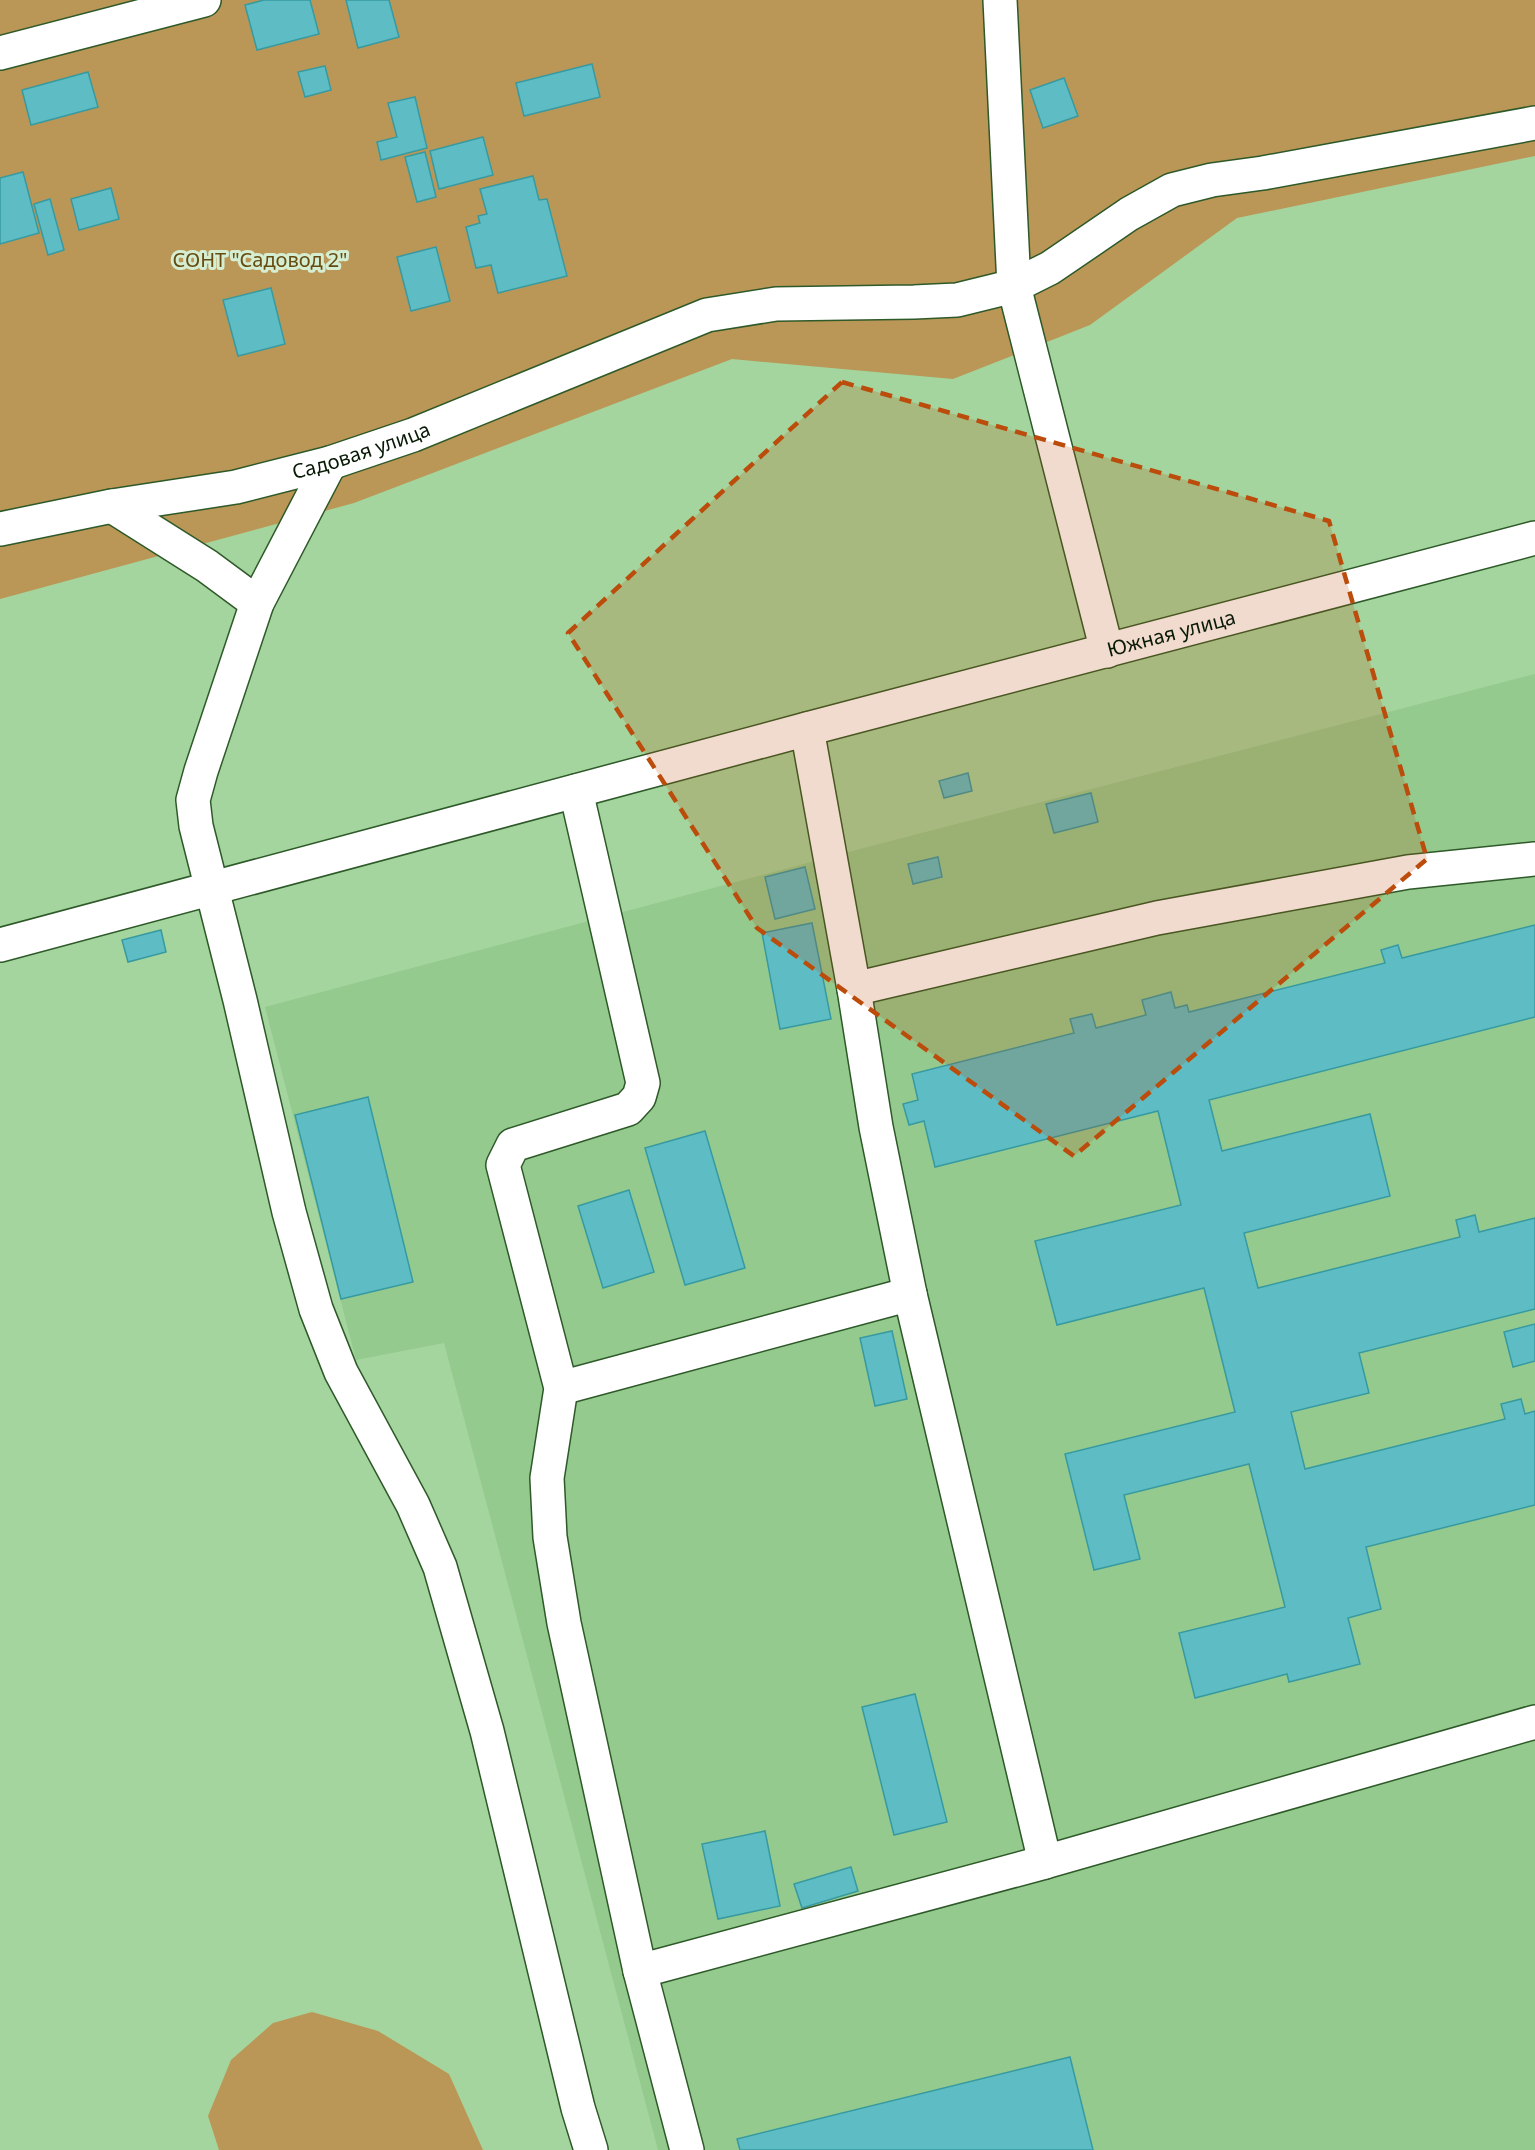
<svg xmlns="http://www.w3.org/2000/svg" width="1535" height="2150" font-family="'Noto Sans',sans-serif">
	<style>
		.built { fill: #94ca8e }
		.green { fill: #ba9756 }
		.building { fill: #5ebdc4; stroke: #379aa1; stroke-width: 1.5 }
		.lines { fill: none; stroke-linecap: round; stroke-linejoin: round }
		.minor-casing { stroke: #2e5929; stroke-width: 36 }
		.minor { stroke: #fff; stroke-width: 33 }
		.marked { fill: #bb4c0b; fill-opacity: 0.2; stroke: #bb4c0b; stroke-width: 4.5; stroke-dasharray: 12 8; stroke-linejoin: round }
		.labels { text-anchor: middle; stroke-width: 6; stroke-linejoin: round; paint-order: stroke }
		.park-label { font-size: 20px; fill: #664b11; stroke: #d5eed2 }
		.street-label { font-size: 20px; fill: #081a06; stroke: #d5eed2 }
	</style>
	<rect width="100%" height="100%" fill="#a4d59e"/>
	<polygon class="built" points="1535,674 1535,2150 658,2150 444,1343 356,1360 265,1007 856,850"/>
	<g class="green">
		<polygon points="0,0 1535,0 1535,156 1237,218 1090,325 953,379 732,359 354,503 0,599"/>
		<polygon points="312,2012 378,2031 449,2074 483,2150 219,2150 208,2116 231,2060 273,2023"/>
	</g>
	<g class="building">
		<polygon points="264,0 310,0 319,34 257,50 245,5"/>
		<polygon points="346,0 389,0 399,37 358,48"/>
		<polygon points="592,64 600,97 524,116 516,83"/>
		<polygon points="325,66 331,90 305,97 298,72"/>
		<polygon points="88,72 98,107 31,125 22,90"/>
		<polygon points="1064,78 1078,116 1043,128 1030,90"/>
		<polygon points="415,97 427,148 381,160 377,142 397,137 388,103"/>
		<polygon points="483,137 493,175 439,189 430,151"/>
		<polygon points="425,152 436,197 417,202 405,157"/>
		<polygon points="23,172 39,233 0,244 0,178"/>
		<polygon points="533,176 539,200 547,199 567,276 498,293 491,265 476,268 466,227 480,223 478,216 487,214 480,189"/>
		<polygon points="111,188 119,219 79,230 71,199"/>
		<polygon points="50,199 64,250 48,255 34,204"/>
		<polygon points="436,247 450,301 411,311 397,257"/>
		<polygon points="271,288 285,344 238,356 223,300"/>
		<polygon points="968,773 972,791 944,798 939,781"/>
		<polygon points="1091,793 1098,822 1054,833 1046,804"/>
		<polygon points="938,857 942,877 913,884 908,864"/>
		<polygon points="805,867 815,909 775,919 765,877"/>
		<polygon points="812,923 831,1019 780,1029 762,933"/>
		<polygon points="1535,925 1535,1017 1209,1100 1222,1151 1370,1114 1390,1196 1244,1233 1258,1288 1460,1237 1456,1220 1475,1215 1479,1232 1535,1218 1535,1309 1359,1353 1369,1393 1291,1412 1305,1469 1505,1419 1501,1404 1521,1399 1525,1414 1535,1411 1535,1505 1366,1547 1381,1609 1348,1618 1360,1664 1289,1682 1287,1674 1195,1698 1179,1633 1285,1607 1249,1464 1124,1495 1140,1559 1094,1570 1065,1454 1235,1412 1204,1288 1057,1325 1035,1241 1181,1205 1158,1111 935,1167 924,1121 909,1125 903,1104 918,1100 912,1074 1074,1033 1070,1019 1092,1014 1096,1028 1146,1015 1142,1000 1171,992 1175,1008 1187,1005 1189,1012 1385,963 1381,950 1398,945 1402,958"/>
		<polygon points="161,930 166,952 128,962 122,940"/>
		<polygon points="368,1097 413,1282 341,1299 295,1115"/>
		<polygon points="705,1131 745,1268 685,1285 645,1148"/>
		<polygon points="629,1190 654,1272 603,1288 578,1206"/>
		<polygon points="1535,1324 1535,1361 1513,1367 1504,1332"/>
		<polygon points="892,1331 907,1399 875,1406 860,1338"/>
		<polygon points="915,1694 947,1822 894,1835 862,1707"/>
		<polygon points="765,1831 780,1906 718,1919 702,1844"/>
		<polygon points="851,1867 858,1891 802,1908 794,1884"/>
		<polygon points="1070,2057 1093,2150 740,2150 737,2139"/>
	</g>
	<g class="lines">
		<defs>
			<g id="minor">
				<polyline points="1000,0 1014,286 1107,651"/>
				<polyline points="0,53 204,0"/>
				<polyline points="330,463 257,603 201,771 193,800 196,826 240,1000 289,1212 316,1309 341,1372 413,1505 440,1567 487,1731 578,2108 591,2150"/>
				<polyline points="112,506 207,566 257,603"/>
				<path id="s1" d="M0,529L112,506L236,487L330,463L413,435L707,315L776,304L914,302L957,300L1014,286L1050,268L1129,214L1172,190L1212,180L1263,173L1535,123"/>
				<polyline points="576,791 643,1083 639,1097 628,1109 513,1145 503,1165 561,1388 547,1478 550,1537 564,1623 640,1971 687,2150"/>
				<path id="s2" d="M0,945L807,729L1535,538"/>
				<polyline points="854,989 1157,918 1408,872 1535,859"/>
				<polyline points="561,1388 910,1294"/>
				<polyline points="1045,1862 1535,1722"/>
				<polyline points="640,1971 1045,1862 910,1294 876,1127 854,989 807,729"/>
			</g>
		</defs>
		<use href="#minor" class="minor-casing"/>
		<use href="#minor" class="minor"/>
	</g>
	<path class="marked" d="M842,382L1329,521L1427,859L1074,1156L757,928L568,633Z"/>
	<g class="labels">
		<g class="park-label">
			<text x="260" y="267">СОНТ "Садовод 2"</text>
		</g>
		<g class="street-label">
			<text dy="7" stroke="none"><textPath href="#s1" startOffset="370">Садовая улица</textPath></text>
			<text dy="7" stroke="none"><textPath href="#s2" startOffset="1212">Южная улица</textPath></text>
		</g>
	</g>
</svg>
